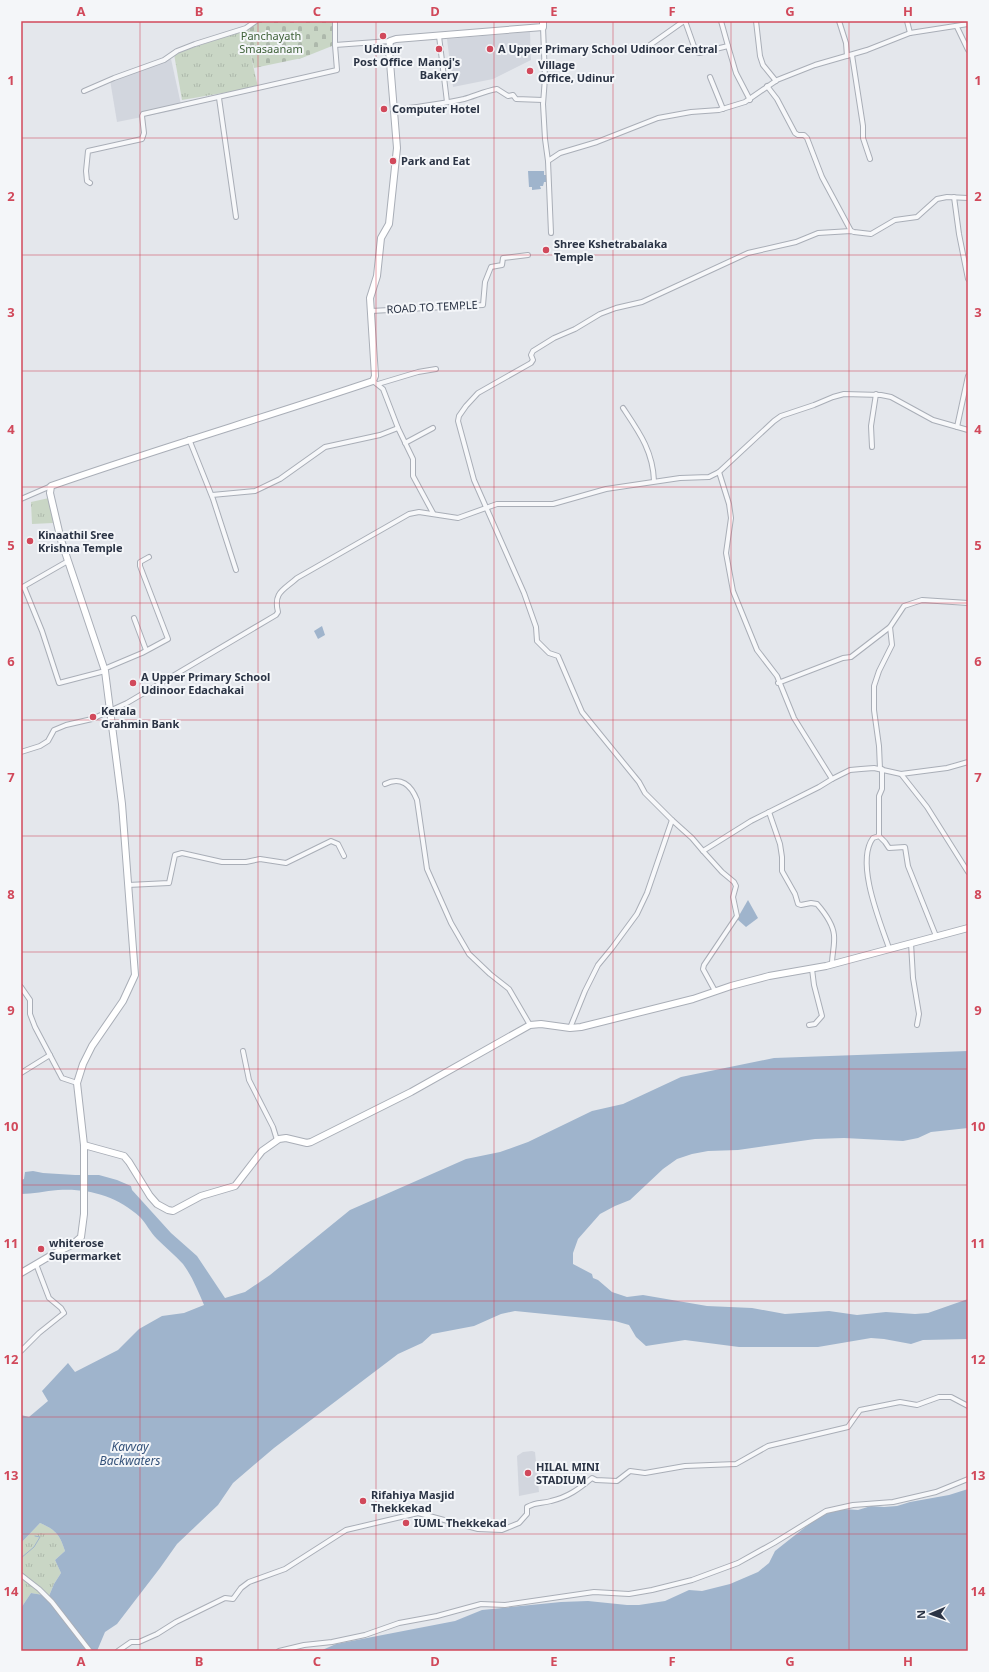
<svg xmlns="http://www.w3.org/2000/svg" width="989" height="1672" font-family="'Noto Sans',sans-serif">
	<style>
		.built { fill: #d2d6de }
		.grass { fill: url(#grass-tufts) }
		.cemetery { fill: url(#cemetery-stones) }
		.water { fill: #9fb4cc }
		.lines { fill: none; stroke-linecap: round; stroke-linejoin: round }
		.stream { stroke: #9fb4cc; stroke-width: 1 }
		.street-casing { stroke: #a9aeb7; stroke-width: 6 }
		.secondary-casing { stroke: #a9aeb7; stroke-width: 8 }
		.street { stroke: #f7f8fa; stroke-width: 4 }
		.secondary { stroke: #fff; stroke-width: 6 }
		.grid { fill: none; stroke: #d1495b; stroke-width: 1; stroke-opacity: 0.55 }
		.poi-dot { fill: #d1495b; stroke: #f4f6f9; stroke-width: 1.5 }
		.labels { text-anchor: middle; stroke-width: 4; stroke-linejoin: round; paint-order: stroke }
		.park-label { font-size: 11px; fill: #3f6138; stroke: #f4f6f9 }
		.poi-label { font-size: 11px; font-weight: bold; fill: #2b3445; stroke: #f4f6f9; text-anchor: start }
		.street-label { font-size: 11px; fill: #2b3445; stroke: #f4f6f9 }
		.water-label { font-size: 12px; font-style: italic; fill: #34527a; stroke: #f4f6f9 }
		.neatline { fill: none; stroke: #d1495b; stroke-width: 1.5 }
		.grid-label { font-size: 13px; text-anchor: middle; font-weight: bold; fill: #d1495b }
	</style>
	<defs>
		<pattern id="grass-tufts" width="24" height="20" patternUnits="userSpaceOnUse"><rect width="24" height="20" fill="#c9d6c5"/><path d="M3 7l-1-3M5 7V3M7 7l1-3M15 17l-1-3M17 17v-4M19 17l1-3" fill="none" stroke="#adb8ab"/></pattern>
		<pattern id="cemetery-stones" width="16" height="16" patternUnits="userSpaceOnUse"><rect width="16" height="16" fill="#c9d6c5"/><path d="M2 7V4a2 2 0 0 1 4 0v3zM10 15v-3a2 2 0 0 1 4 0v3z" fill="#adb8ab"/></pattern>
	</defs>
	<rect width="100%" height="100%" fill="#e4e7ec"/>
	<g class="built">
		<polygon points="530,32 531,60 493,79 453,87 447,39"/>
		<polygon points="171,59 182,109 117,122 110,80"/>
		<polygon points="532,1451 535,1452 539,1492 519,1496 517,1456 523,1452"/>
	</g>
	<g class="grass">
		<polygon points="245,30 258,87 182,100 174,54"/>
		<polygon points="49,498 53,523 32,524 31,502"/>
		<path d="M40,1523C56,1530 60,1535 65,1551L55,1560L61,1573L54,1584L49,1596L31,1593L21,1608V1543Z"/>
	</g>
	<polygon class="cemetery" points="259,21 334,21 332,46 302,58 254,68 245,30"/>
	<g class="water">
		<polygon points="528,171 544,171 544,175 546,175 547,182 544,182 543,186 540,186 541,189 532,190 532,187 529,187"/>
		<polygon points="322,626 325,635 318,639 314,631"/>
		<polygon points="748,900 758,918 746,927 737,919"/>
		<path d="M968,1051V1128L931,1132L918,1138L903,1141L844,1138L815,1139L738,1150L708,1151L692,1154L677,1159L663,1169L630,1200L615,1206L600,1214L578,1239L573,1253V1264L592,1274L593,1278L598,1280L612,1292L627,1297L643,1295L707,1306L752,1308L785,1314L829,1311L857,1315L886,1312L915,1314L928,1313L968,1299V1339L923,1340L911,1344L884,1339L871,1338L818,1347H739L685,1340L646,1346L636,1337L629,1325L615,1321L515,1311L501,1314L474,1326L432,1334L422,1343L398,1354L274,1448L233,1483L218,1505L177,1544L160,1568L117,1624L105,1632L97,1651H21V1608L31,1593L49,1596L54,1584L61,1573L55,1560L65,1551C60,1535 56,1530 40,1523L21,1543V1415L29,1417L48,1401L42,1391L68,1363L75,1372L118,1350L139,1329L162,1316L184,1313L204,1305C198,1291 192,1276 183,1264C175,1255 165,1247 157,1239C150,1232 146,1223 140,1217C117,1196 88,1188 58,1190C45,1191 33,1194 21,1194V1180L24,1179L25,1172L33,1171L43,1173L75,1175H99L117,1180L131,1186L132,1190L171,1233L197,1256L225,1298L245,1292L270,1275L350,1210L466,1159L500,1152L528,1142L592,1111L623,1104L681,1077L774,1058Z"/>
		<polygon points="968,1489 968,1651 320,1651 336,1644 455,1621 482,1610 561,1602 588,1601 627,1605 639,1605 665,1601 689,1590 702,1591 730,1584 758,1572 769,1563 775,1551 818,1517 831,1512 844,1509 858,1510 871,1506 884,1507 897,1506 910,1502 949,1495"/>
	</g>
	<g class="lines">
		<polyline class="stream" points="21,1558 34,1547 40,1537 35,1536"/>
		<defs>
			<g id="street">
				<polyline points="335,21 335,45 390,41"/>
				<polyline points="685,21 696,52 699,53 728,46 736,73 750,100"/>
				<polyline points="721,21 728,46"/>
				<polyline points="756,21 760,56 763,65 776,81"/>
				<polyline points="839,21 846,43 847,56"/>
				<polyline points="907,21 910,33"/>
				<polyline points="543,27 545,78 543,104 545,139 548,161 560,153 597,142 658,118 691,112 719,110 745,102 777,80 815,65 867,50 910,33 968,24"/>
				<polyline points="957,27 968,50"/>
				<polyline points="439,36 447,102"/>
				<polyline points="650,45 684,21"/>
				<polyline points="852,55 863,126 863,138 870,159"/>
				<polyline points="710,77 723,109"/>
				<polyline points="767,86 777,99 795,133 798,135 804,135 807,138 822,177 851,231"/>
				<polyline points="84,91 114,78 164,60 177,51 195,44 246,28 256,21"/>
				<polyline points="219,98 236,217"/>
				<path d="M394,110C417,107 441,104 464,99C475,96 485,91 497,89L508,96L513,95L516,99L543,100"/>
				<polyline points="548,161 551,233"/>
				<polyline points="90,183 87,181 86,171 88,151 142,139 144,133 142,116 143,114 337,70 335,45"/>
				<polyline points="954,197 959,234 968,279"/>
				<polyline points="371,311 483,305 485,282 491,267 502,265 503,258 528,255"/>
				<polyline points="373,381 383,389 398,428 413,459 413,476 433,513"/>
				<polyline points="378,384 418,372 436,369"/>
				<path d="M623,408C639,432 653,451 654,481"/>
				<polyline points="957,427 968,376"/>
				<polyline points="189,439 213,499 236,570"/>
				<polyline points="405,443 433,428"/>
				<polyline points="872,447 871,426 876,394"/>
				<polyline points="719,472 729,504 731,518 726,553 733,591 757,650 777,676 794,718 832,779 850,770 861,769 874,768 901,774 927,807 968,872"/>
				<polyline points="212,495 255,491 280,479 325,447 380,435 398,428"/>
				<polyline points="21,499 51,486"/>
				<polyline points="24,587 42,631 59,683 105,671"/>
				<polyline points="21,588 68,561"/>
				<polyline points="134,618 146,650"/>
				<polyline points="104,669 142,653 168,639 140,566 140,562 149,557"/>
				<polyline points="778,683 843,658 851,657 890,627"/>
				<path d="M21,752L40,746L48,741L54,730L66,725L92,719L127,703L276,615L278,612C273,592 284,590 297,578L409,514L419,512L458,518L497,504H553L606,489L680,478L709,477L719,472L774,421L781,416L814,405L833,397L844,394L881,395L891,397L933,420L968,430"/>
				<polyline points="880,769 879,746 874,710 874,686 879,671 892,645 890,627 904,606 922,600 968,603"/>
				<polyline points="901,774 947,768 968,762"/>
				<path d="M385,784C401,776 411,785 417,800L427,869L451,923L469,954L490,974L509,989L530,1025"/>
				<path d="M769,812L780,844L782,857V871L795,894L798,904L801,905L811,903L817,904C824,912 833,925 834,935C835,945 832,954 832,964"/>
				<polyline points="672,820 645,793 639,782 582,712 558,656 549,653 537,641 536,627 524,593 474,480 458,421 459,416 466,406 478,393 531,363 533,360 531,355 533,351 554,338 575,329 600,314 616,308 642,302 748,253 796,242 818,233 851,231 854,232 871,234 895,220 917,217 937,199 947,197 968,198"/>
				<polyline points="879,836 879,796 882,789 882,769"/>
				<polyline points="703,851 722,872 734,882 736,886 733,897 737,916 704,965 703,969 715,991"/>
				<polyline points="128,885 169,883 175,855 182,853 222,862 246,862 260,859 286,863 331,841 338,844 344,856"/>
				<polyline points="911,943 913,978 919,1014 917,1025"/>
				<path d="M889,948C880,922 855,862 873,838L879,836L885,842L889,848L905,847L908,866L936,936"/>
				<polyline points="21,987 30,1000 30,1014 35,1027 62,1078 77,1083"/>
				<polyline points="809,1025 815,1024 822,1016 814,985 812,969"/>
				<polyline points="570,1028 585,991 598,965 612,948 637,914 647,893 672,820 692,838 703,851 751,821 819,787 832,779"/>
				<polyline points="243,1051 249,1080 273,1127 277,1140"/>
				<polyline points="21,1073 50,1055"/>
				<polyline points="21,1351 39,1333 64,1313 61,1308 49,1298 36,1264"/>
				<polyline points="21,1575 39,1589 52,1602 90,1651"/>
				<path d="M118,1651L131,1642H139L157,1634L176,1622L225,1598L233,1599L241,1588L249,1582L285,1569L346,1530L418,1513L478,1529L502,1530L519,1523L527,1514V1507C538,1501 541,1504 551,1501C568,1497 579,1489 592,1478L596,1480L617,1481L630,1471L645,1473L685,1466L736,1464L768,1446L848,1427L860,1410L900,1402L917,1405L939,1397H951L968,1406"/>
				<polyline points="279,1651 304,1645 332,1642 365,1635 399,1623 437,1616 481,1604 505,1605 594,1592 629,1594 652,1590 692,1580 738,1563 774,1543 826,1511 853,1505 893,1502 936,1492 968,1479"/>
			</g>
			<g id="secondary">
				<polyline points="84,1145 124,1156 129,1162 150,1196 157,1204 168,1210 173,1211 201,1196 235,1186 262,1151 279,1139 286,1138 307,1143 311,1142 411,1092 530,1025 541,1024 570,1028 581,1027 693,999 731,986 769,976 826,966 968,928"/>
				<path d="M21,1273L55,1253L72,1245L81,1237L84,1214V1145L77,1083L83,1064L92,1046L123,1001L135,975L122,804L105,671L61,540L50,493L51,486C157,449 266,417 373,381L375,376L370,298L377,276L381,238L389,224L397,148L389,50L390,41L396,39L543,27V21"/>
			</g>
		</defs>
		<use href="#street" class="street-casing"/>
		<use href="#secondary" class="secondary-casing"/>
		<use href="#street" class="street"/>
		<use href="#secondary" class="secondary"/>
	</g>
	<path class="grid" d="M140,21V1651M258,21V1651M376,21V1651M494,21V1651M613,21V1651M731,21V1651M849,21V1651M21,138H968M21,255H968M21,371H968M21,487H968M21,603H968M21,720H968M21,836H968M21,952H968M21,1069H968M21,1185H968M21,1301H968M21,1417H968M21,1534H968"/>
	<g class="poi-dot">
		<circle cx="383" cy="36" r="4"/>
		<circle cx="439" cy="49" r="4"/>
		<circle cx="490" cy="49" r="4"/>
		<circle cx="530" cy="71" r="4"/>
		<circle cx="384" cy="109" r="4"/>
		<circle cx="393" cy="161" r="4"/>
		<circle cx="546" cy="250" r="4"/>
		<circle cx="30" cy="541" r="4"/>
		<circle cx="133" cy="683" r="4"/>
		<circle cx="93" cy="717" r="4"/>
		<circle cx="41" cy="1249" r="4"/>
		<circle cx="528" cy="1473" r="4"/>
		<circle cx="363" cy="1501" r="4"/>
		<circle cx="406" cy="1523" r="4"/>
	</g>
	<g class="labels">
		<g class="park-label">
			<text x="271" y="40">Panchayath<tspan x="271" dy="13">Smasaanam</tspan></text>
		</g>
		<g class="poi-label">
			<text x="383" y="53" text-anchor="middle">Udinur<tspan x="383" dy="13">Post Office</tspan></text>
			<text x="498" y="53">A Upper Primary School Udinoor Central</text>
			<text x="439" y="66" text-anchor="middle">Manoj's<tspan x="439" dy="13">Bakery</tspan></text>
			<text x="538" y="69">Village<tspan x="538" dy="13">Office, Udinur</tspan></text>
			<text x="392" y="113">Computer Hotel</text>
			<text x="401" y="165">Park and Eat</text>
			<text x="554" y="248">Shree Kshetrabalaka<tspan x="554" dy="13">Temple</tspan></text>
			<text x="38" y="539">Kinaathil Sree<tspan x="38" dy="13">Krishna Temple</tspan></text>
			<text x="141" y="681">A Upper Primary School<tspan x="141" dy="13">Udinoor Edachakai</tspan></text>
			<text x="101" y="715">Kerala<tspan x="101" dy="13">Grahmin Bank</tspan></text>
			<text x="49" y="1247">whiterose<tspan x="49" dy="13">Supermarket</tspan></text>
			<text x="536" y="1471">HILAL MINI<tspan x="536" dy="13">STADIUM</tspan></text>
			<text x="371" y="1499">Rifahiya Masjid<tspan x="371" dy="13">Thekkekad</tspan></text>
			<text x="414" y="1527">IUML Thekkekad</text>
		</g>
		<g class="street-label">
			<text transform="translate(432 307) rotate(-3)" y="4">ROAD TO TEMPLE</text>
		</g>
		<g class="water-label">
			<text x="130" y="1451">Kavvay<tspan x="130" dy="14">Backwaters</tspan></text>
		</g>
	</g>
	<rect width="989" height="1672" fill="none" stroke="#f4f6f9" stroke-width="44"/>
	<g transform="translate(931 1614) rotate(268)" stroke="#f4f6f9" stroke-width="3" paint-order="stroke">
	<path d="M0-3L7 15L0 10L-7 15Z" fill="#2b3445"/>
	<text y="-6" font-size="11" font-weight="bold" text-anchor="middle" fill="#2b3445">N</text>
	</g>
	<rect x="22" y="22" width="945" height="1628" class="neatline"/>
	<g class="grid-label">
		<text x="81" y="16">A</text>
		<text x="199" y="16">B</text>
		<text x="317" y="16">C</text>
		<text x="435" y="16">D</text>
		<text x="554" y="16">E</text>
		<text x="672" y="16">F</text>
		<text x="790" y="16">G</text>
		<text x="908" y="16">H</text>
		<text x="11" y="85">1</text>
		<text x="978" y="85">1</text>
		<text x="11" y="201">2</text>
		<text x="978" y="201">2</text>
		<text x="11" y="317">3</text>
		<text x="978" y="317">3</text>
		<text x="11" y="434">4</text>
		<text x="978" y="434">4</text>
		<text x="11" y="550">5</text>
		<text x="978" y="550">5</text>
		<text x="11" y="666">6</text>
		<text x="978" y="666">6</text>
		<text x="11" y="782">7</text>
		<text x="978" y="782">7</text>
		<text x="11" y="899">8</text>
		<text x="978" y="899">8</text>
		<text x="11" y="1015">9</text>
		<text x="978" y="1015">9</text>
		<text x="11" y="1131">10</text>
		<text x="978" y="1131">10</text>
		<text x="11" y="1248">11</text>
		<text x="978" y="1248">11</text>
		<text x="11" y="1364">12</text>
		<text x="978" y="1364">12</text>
		<text x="11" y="1480">13</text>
		<text x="978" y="1480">13</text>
		<text x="11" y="1596">14</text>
		<text x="978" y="1596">14</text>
		<text x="81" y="1666">A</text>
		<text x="199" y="1666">B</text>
		<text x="317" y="1666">C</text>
		<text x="435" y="1666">D</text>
		<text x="554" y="1666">E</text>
		<text x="672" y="1666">F</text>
		<text x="790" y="1666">G</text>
		<text x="908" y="1666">H</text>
	</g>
</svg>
